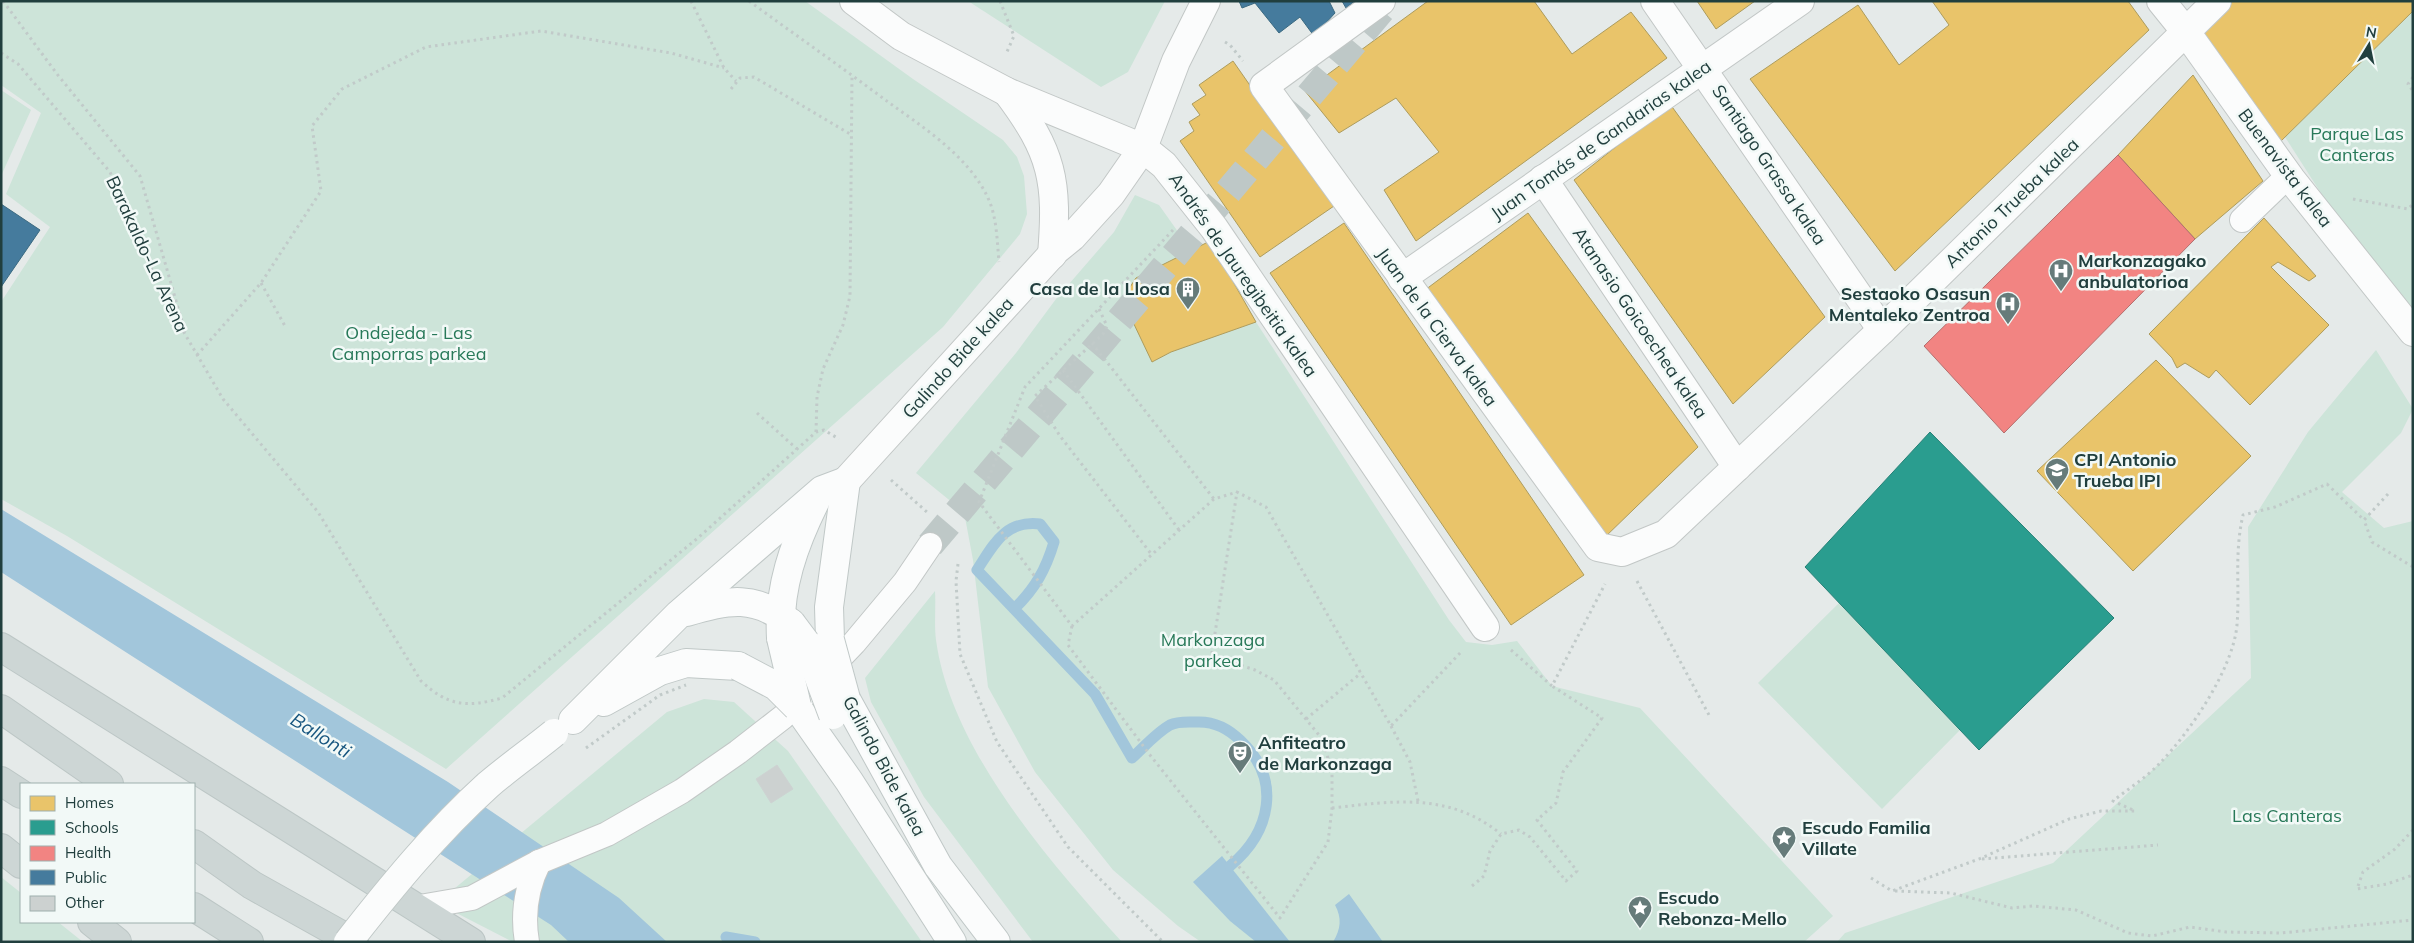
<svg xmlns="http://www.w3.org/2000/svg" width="2414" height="943" font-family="Mulish,sans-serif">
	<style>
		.green { fill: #cde4d9 }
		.water { fill: #a2c6db }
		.homes { fill: #e9c46a; stroke: #ad9c5d }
		.schools { fill: #2a9d8f; stroke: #278177 }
		.health { fill: #f28482; stroke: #b36f6e }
		.public { fill: #457b9d; stroke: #3a6980 }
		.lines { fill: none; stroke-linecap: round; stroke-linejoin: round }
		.stream { stroke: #a2c6db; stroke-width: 11 }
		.building { fill: #ccd1d0; stroke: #cdd3d2 }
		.secondary-tunnel { stroke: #bec8c7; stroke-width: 28; stroke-dasharray: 28 14; stroke-linecap: butt }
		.lane-casing { stroke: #c2c7c6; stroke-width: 26 }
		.street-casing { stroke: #c2c7c6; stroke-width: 30 }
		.secondary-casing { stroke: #c0c8c7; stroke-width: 30 }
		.primary-casing { stroke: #bcc6c5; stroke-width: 30 }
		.path { stroke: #c1cac9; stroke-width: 3; stroke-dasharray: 2.5 4; stroke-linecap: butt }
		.lane { stroke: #fbfcfc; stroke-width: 24 }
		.street { stroke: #fbfcfc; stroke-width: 28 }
		.secondary { stroke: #fbfcfc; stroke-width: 28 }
		.primary { stroke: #cdd6d5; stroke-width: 28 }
		.secondary-bridge-casing { stroke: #c0c8c7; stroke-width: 30; stroke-linecap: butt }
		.path-bridge { stroke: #c1cac9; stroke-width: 3; stroke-dasharray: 2.5 4; stroke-linecap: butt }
		.secondary-bridge { stroke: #fbfcfc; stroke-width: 28 }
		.labels { text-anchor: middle; stroke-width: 5; stroke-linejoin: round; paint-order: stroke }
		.park-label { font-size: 18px; fill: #287959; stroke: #f2f9f7 }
		.street-label { font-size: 18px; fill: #213f3e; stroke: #f2f9f7 }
		.poi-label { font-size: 18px; font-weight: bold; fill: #213f3e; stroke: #f2f9f7; text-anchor: start }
		.water-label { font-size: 19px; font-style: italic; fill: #17567f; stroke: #f2f9f7 }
	</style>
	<rect width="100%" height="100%" fill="#e5eae9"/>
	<g class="green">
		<polygon points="1,1 805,1 913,79 1003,140 1017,157 1024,176 1027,214 1020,234 943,327 446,769 67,536 1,499 1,302 50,227 6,194 41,113 1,85"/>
		<polygon points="968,1 1165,1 1128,72 1101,87"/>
		<polygon points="2413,11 2413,308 2389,293 2349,237 2285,137"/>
		<polygon points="1,90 31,110 1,176"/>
		<polygon points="1135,195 1159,205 1181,236 1187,253 1152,362 1171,352 1256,322 1449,620 1466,642 1492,645 1517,641 1552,686 1640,708 1833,916 1804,942 1201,942 1178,926 1113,870 1035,772 988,687 973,560 964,512 916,473 1016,353 1056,299 1114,232"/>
		<polygon points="2376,350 2413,409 2401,433 2342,492 2384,528 2413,521 2413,942 1837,942 1845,933 2053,863 2251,678 2248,527 2308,432"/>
		<path d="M935,591C936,607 934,624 936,640C951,750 1050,862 1122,942H1033L924,797L871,702L865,678Z"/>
		<polygon points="1840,602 1960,730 1882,809 1758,683"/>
		<polygon points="704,699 734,702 788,751 922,942 513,942 437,903 667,712"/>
		<polygon points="1,877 21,893 21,922 58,922 83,942 1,940"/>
	</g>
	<g class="water">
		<polygon points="1,509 448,782 619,898 667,942 569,942 551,925 1,572"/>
		<polygon points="1222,856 1290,942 1256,942 1230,921 1193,882"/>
		<path d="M1349,894L1383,942H1333C1341,929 1342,918 1335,905Z"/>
	</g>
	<g class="homes">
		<polygon points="1428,1 1534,1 1572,54 1631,12 1667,58 1416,241 1384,190 1439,152 1396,98 1339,133 1305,91"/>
		<polygon points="1697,1 1755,1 1716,29"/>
		<polygon points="1932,1 2128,1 2149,30 1895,271 1750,79 1858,5 1899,65 1949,25"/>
		<polygon points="2230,1 2413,1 2413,11 2278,144 2198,34"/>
		<polygon points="1233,61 1334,206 1260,257 1180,141 1194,131 1189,122 1200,115 1192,104 1206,95 1199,85"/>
		<polygon points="2193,75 2263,181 2195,239 2118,155"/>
		<polygon points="1670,104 1825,317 1733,404 1574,180"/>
		<polygon points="1528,213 1698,447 1603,539 1425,290"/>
		<polygon points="2264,218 2316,276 2309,281 2278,262 2271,267 2329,325 2250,405 2216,370 2209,378 2185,363 2177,368 2172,358 2149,334"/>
		<polygon points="1344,223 1584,575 1511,625 1270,273"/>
		<polygon points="1210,241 1256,322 1171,352 1152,362 1122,299 1136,278"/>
		<polygon points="2156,360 2251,456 2133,571 2037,471"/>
	</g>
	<polygon class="schools" points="1930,432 2114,618 1979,750 1805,567"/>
	<polygon class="health" points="2118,155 2195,239 2004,433 1924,346"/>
	<g class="public">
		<polygon points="1239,1 1329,1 1335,13 1314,36 1300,17 1279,33 1255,3 1242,8"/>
		<polygon points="1342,1 1355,1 1346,8"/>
		<polygon points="1,204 40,230 1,287"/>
	</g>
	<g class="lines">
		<g class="stream">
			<path d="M1014,609C1035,589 1046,569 1054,542L1040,524C1005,520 994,544 977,570L1095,694L1132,758C1144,747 1156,733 1170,725C1178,721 1187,722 1196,722C1213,721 1229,729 1241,741C1282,780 1271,832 1230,866"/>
			<polyline points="726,937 755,942"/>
		</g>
	</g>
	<polygon class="building" points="777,765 793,789 771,803 756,779"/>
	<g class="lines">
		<polyline class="secondary-tunnel" points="930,545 1389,1"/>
		<defs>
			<g id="lane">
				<polyline points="2242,220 2288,176"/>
				<polyline points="414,908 472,898 539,862 607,834 682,791 738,752 783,717 854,643 905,582 930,545"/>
				<path d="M527,942C522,913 526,888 539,862"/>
			</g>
			<g id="street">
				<polyline points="854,1 901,36 1007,92 1143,148 1164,165 1214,228 1485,627"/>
				<polyline points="1381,1 1264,86 1598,547 1622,552 1666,534 1882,330 2217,1"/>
				<polyline points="1655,1 1882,330"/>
				<polyline points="2161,1 2186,32 2291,179 2413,332"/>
				<path d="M1007,92C1053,153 1058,181 1052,255"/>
				<polyline points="1543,179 1737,467"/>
				<polyline points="1402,278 1800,1"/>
				<polyline points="846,481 1056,250 1072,237 1111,194 1143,148 1176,61 1206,1"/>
			</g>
			<g id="secondary">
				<path d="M687,612C729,599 755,595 791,623"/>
				<path d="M781,638C778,588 794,544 816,500"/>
				<polyline points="846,699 938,866 996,942"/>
				<polyline points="604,702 660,671 686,663 738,666"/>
				<polyline points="797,707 849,781 952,942"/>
				<polyline points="573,720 679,614 822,490 846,481 829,607 830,640"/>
			</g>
			<g id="primary">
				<polyline points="1,647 471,942"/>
				<polyline points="1,709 109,784"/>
				<polyline points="1,781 21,794"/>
				<polyline points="194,844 252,885 354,942"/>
				<polyline points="1,848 21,864"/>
				<polyline points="194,907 249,942"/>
				<polyline points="92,922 117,942"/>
			</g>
		</defs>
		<use href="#lane" class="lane-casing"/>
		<use href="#street" class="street-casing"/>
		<use href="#secondary" class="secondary-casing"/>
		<use href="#primary" class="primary-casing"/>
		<g class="path">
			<polyline points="3,1 57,74 140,176 185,332"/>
			<polyline points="691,1 724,68 736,81"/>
			<path d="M749,1C794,34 840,66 884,99C921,126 968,155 988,198C997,217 997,241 999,262"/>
			<polyline points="1000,1 1014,36 1006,54"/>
			<polyline points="1225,42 1230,45 1243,61"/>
			<path d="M1,53L18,64L110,172L165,300L223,399L318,512L421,681C448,706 466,708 502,698L699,537L816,432L824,430L839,439"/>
			<polyline points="2413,77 2408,84 2413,91"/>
			<polyline points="731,89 740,78 754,77 850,134"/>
			<polyline points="2353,199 2408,209 2413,204"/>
			<polyline points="1173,230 1025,387 979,502 1072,626 1214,499 1237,492 1266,507 1391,726 1461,652"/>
			<polyline points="261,283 285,326"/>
			<polyline points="1099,309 1107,326 1103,334 1035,396 1060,436 1152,555"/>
			<polyline points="1092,343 1214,499"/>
			<polyline points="197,355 261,283 321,191 312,126 342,89 426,47 541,31 671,53 724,68"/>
			<polyline points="1063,370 1179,530"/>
			<polyline points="757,413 797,449"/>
			<polyline points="816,432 817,397 823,369 843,325 850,296 852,75"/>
			<polyline points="891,480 928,513"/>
			<polyline points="2388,494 2364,520 2372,542 2413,567"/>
			<polyline points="958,564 956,581 960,654 997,742 1068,847 1163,942"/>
			<polyline points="1637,581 1709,715"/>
			<polyline points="1072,626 1068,645 1150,755 1280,918 1328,842 1332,808 1332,773 1323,740 1274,680 1255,670 1231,662 1211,659 1237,492"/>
			<polyline points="1511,650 1552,686 1605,584"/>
			<polyline points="1306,719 1361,673"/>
			<polyline points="1391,726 1410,762 1418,801"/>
			<path d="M1332,808C1394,801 1449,792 1501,834"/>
			<polyline points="2413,830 2395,849 2363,872 2357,889 2387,884 2413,875"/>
			<polyline points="1982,859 2158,845"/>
			<path d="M1871,878L1892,891L1979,859L2069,819L2101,811H2135L2113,801C2128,789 2147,777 2160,763C2190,732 2233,669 2237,625C2240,587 2234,554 2243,515L2275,507L2327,484L2364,520"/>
			<polyline points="1472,886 1484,876 1490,851 1501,834 1519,830 1530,837 1566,881 1577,871 1537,820 1556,803 1563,772 1602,718 1552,686"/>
			<polyline points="1895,891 1951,893 2012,908 2033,906 2076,910 2128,933 2152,936 2190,927 2226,932 2281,933 2413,920"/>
		</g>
		<use href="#lane" class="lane"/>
		<use href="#street" class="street"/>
		<use href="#secondary" class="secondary"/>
		<use href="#primary" class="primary"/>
		<defs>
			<g id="secondary-bridge">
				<polyline points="791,623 806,643 833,715"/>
				<polyline points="781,638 797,706"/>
				<polyline points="830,640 846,699"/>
				<polyline points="738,666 776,686 797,707"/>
				<path d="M348,942C391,887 436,832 488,785C509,767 532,751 554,733"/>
			</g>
		</defs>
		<use href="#secondary-bridge" class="secondary-bridge-casing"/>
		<polyline class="path-bridge" points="586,748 660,695 686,685"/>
		<use href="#secondary-bridge" class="secondary-bridge"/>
	</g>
	<defs>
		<symbol id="hospital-pin" viewBox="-11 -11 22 30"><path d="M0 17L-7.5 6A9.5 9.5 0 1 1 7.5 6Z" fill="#667b7a" stroke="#f2f9f7"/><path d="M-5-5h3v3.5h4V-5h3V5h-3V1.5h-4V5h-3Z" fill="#fff"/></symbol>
		<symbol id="building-pin" viewBox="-11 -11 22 30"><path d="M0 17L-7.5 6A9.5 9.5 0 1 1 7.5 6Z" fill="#667b7a" stroke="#f2f9f7"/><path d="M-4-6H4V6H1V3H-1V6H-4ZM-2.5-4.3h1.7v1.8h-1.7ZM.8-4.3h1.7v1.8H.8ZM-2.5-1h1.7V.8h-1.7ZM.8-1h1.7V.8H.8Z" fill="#fff"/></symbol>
		<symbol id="school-pin" viewBox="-11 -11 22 30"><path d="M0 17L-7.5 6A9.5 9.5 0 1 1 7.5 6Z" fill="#667b7a" stroke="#f2f9f7"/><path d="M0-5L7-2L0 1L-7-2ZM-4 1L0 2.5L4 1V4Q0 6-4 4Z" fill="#fff"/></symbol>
		<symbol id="theatre-pin" viewBox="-11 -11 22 30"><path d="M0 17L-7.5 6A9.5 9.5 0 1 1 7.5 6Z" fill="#667b7a" stroke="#f2f9f7"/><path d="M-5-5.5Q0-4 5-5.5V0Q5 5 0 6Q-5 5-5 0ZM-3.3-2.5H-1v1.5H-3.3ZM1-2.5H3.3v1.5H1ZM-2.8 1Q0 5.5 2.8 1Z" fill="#fff"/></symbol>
		<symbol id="sight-pin" viewBox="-11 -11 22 30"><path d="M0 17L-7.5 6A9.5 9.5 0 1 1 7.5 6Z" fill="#667b7a" stroke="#f2f9f7"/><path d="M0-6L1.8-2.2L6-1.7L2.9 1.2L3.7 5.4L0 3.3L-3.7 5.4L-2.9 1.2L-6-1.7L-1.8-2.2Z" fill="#fff"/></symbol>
	</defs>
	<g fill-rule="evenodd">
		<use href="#hospital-pin" x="2047" y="257" width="28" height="38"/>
		<use href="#building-pin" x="1174" y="275" width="28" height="38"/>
		<use href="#hospital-pin" x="1994" y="290" width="28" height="38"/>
		<use href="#school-pin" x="2043" y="456" width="28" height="38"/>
		<use href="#theatre-pin" x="1226" y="739" width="28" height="38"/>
		<use href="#sight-pin" x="1770" y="824" width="28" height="38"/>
		<use href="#sight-pin" x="1626" y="894" width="28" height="38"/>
	</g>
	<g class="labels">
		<g class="park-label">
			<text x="2357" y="140">Parque Las<tspan x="2357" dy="21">Canteras</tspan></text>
			<text x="409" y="339">Ondejeda - Las<tspan x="409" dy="21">Camporras parkea</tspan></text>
			<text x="1213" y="646">Markonzaga<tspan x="1213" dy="21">parkea</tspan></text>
			<text x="2287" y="822">Las Canteras</text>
		</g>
		<g class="street-label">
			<text transform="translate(1601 140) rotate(-35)" y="6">Juan Tomás de Gandarias kalea</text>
			<text transform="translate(1769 165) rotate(56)" y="6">Santiago Grassa kalea</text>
			<text transform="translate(2285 168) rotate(53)" y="6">Buenavista kalea</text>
			<text transform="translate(2012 203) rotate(-44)" y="6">Antonio Trueba kalea</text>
			<text transform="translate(147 254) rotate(65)" y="6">Barakaldo-La Arena</text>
			<text transform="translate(1243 275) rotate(55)" y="6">Andrés de Jauregibeitia kalea</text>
			<text transform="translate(1640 323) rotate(56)" y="6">Atanasio Goicoechea kalea</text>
			<text transform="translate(1437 327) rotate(54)" y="6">Juan de la Cierva kalea</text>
			<text transform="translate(958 358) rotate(-48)" y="6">Galindo Bide kalea</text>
			<text transform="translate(884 766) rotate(62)" y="6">Galindo Bide kalea</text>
		</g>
		<g class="poi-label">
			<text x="2078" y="267">Markonzagako<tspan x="2078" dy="21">anbulatorioa</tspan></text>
			<text x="1170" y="295" text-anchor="end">Casa de la Llosa</text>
			<text x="1990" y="300" text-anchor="end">Sestaoko Osasun<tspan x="1990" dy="21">Mentaleko Zentroa</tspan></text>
			<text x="2074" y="466">CPI Antonio<tspan x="2074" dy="21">Trueba IPI</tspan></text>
			<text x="1258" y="749">Anfiteatro<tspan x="1258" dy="21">de Markonzaga</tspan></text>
			<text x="1802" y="834">Escudo Familia<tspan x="1802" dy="21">Villate</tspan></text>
			<text x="1658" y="904">Escudo<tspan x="1658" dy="21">Rebonza-Mello</tspan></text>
		</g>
		<g class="water-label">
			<text transform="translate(321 735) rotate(32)" y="7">Ballonti</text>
		</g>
	</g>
	<rect width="2414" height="943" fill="none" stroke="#213f3e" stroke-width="5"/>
	<rect x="20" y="783" width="175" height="140" fill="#f2f9f7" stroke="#9eafad"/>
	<rect x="30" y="796" width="25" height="15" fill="#e9c46a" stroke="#9eafad"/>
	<text x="65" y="808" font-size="15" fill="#213f3e">Homes</text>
	<rect x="30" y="820" width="25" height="15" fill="#2a9d8f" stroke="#9eafad"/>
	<text x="65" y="833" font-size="15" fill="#213f3e">Schools</text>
	<rect x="30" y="846" width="25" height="15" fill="#f28482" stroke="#9eafad"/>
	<text x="65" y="858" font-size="15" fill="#213f3e">Health</text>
	<rect x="30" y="870" width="25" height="15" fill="#457b9d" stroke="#9eafad"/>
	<text x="65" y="883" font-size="15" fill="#213f3e">Public</text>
	<rect x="30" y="896" width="25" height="15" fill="#ccd1d0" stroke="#9eafad"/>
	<text x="65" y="908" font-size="15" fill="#213f3e">Other</text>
	<g transform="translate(2369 45) rotate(10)" stroke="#f2f9f7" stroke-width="4" paint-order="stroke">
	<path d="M0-4L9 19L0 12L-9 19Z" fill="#213f3e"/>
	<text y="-8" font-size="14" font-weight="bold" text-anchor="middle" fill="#213f3e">N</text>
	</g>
</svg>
